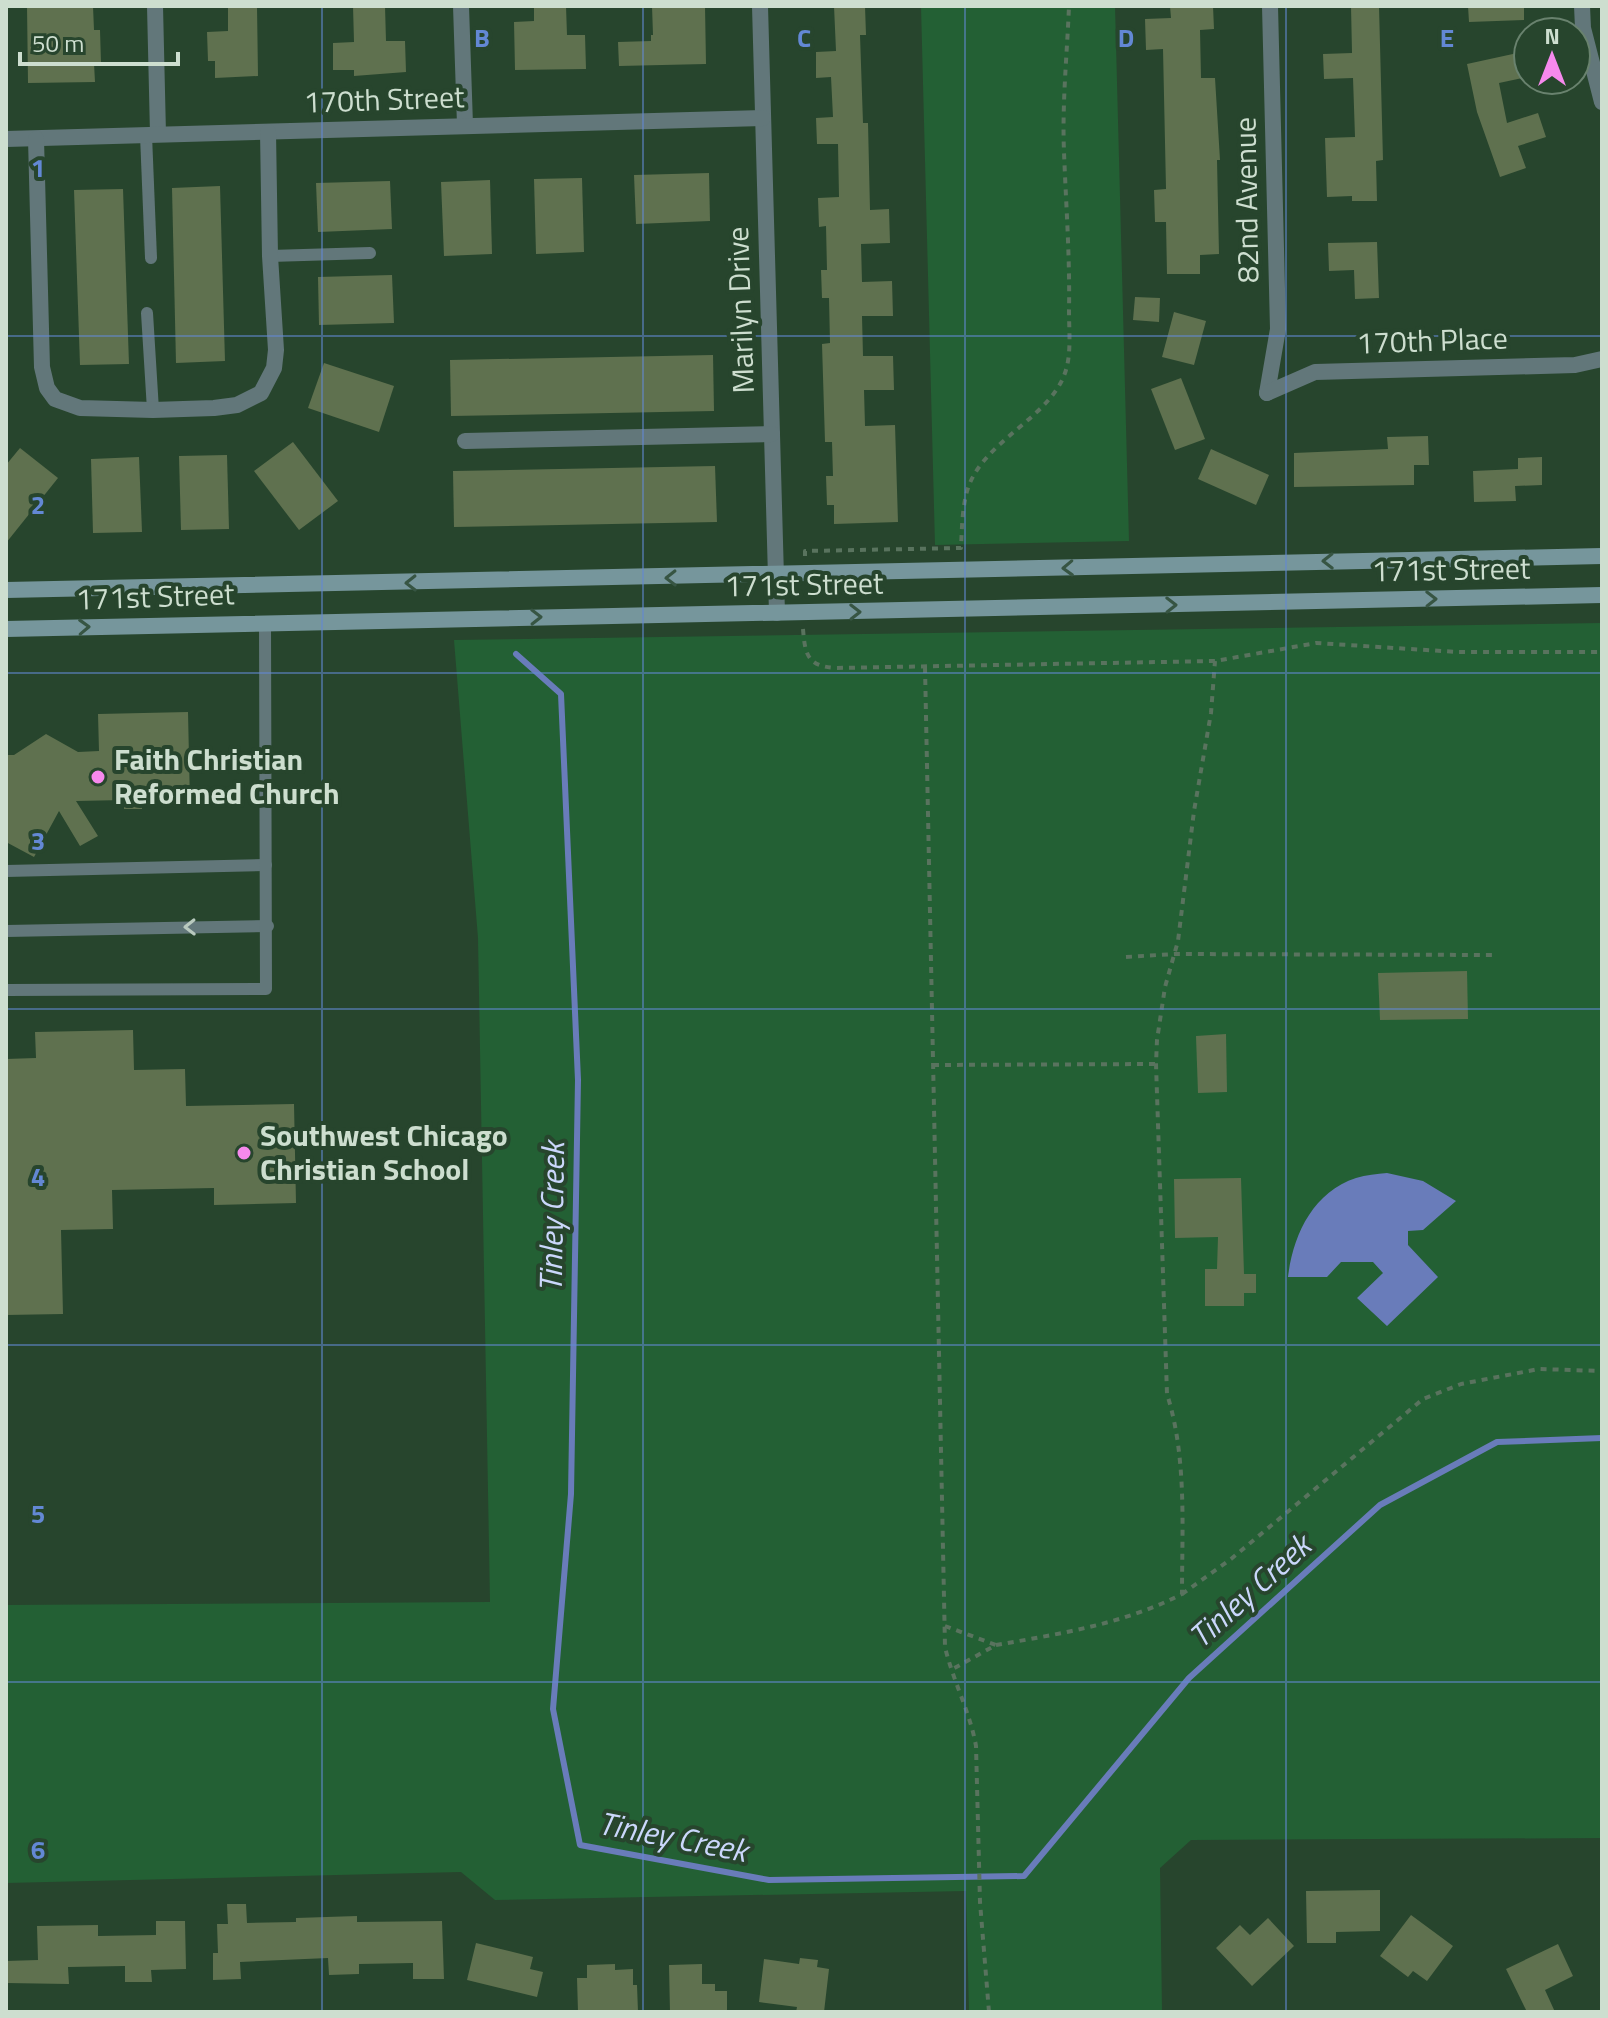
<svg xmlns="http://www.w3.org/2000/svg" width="1608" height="2018" font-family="'Titillium Web',sans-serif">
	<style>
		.green { fill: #236034 }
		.water { fill: #697cba }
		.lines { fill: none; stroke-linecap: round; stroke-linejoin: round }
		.stream { stroke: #697cba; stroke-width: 6 }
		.building { fill: #5f714f }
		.path { stroke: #59735e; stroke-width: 4; stroke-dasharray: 6 6; stroke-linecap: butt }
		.lane { stroke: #62777a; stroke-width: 12 }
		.street { stroke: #62777a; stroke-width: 16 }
		.secondary { stroke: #76969c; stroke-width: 16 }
		.oneway { stroke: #375543 }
		.oneway2 { stroke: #b8c9be }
		.grid { fill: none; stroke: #6388d4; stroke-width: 2; stroke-opacity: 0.55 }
		.poi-dot { fill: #f689ed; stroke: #27452d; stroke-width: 3 }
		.labels { text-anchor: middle; stroke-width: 8; stroke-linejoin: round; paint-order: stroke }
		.street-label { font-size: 30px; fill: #cddecf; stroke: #27452d }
		.poi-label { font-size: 30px; font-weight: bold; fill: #cddecf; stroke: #27452d; text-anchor: start }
		.water-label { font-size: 32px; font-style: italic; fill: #cbd7fb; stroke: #27452d }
		.grid-label { font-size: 26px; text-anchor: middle; font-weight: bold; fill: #6388d4; stroke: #27452d; stroke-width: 8; stroke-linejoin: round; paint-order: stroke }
	</style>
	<rect width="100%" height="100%" fill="#27452d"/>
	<g class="green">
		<polygon points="921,6 1115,6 1129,541 935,545"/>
		<polygon points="1602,623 1602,1838 1191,1840 1160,1868 1162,2012 969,2012 966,1891 495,1900 461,1872 6,1883 6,1605 490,1602 478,938 454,640"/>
	</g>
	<path class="water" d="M1387,1173L1423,1181L1456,1201L1423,1230L1408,1231V1245L1438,1277L1387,1326L1357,1298L1383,1273L1373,1262H1341L1327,1277H1288C1293,1235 1313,1192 1356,1178C1366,1175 1377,1174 1387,1173Z"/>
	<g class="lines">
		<polyline class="stream" points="516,654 561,694 578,1080 571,1494 553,1709 580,1845 769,1880 1024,1876 1189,1678 1380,1505 1497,1442 1602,1438"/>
	</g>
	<g class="building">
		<polygon points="27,6 93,6 94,30 100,30 101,63 94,63 95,82 28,83"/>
		<polygon points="228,6 257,6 258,76 215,78 215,61 208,61 207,32 228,31"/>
		<polygon points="353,6 385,6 386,41 405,41 406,72 354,76 354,70 333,70 333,43 354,42"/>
		<polygon points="534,6 566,6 567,35 585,35 586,69 515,70 514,22 534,21"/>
		<polygon points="652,6 705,6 706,64 619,66 618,42 651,41 651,35 653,35"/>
		<polygon points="834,6 865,6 866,35 860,35 863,123 868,123 870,210 889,209 890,243 861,244 862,282 892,281 893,316 862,316 863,356 893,356 894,390 864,390 865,426 895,425 898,522 834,524 834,505 827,505 826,476 833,476 832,442 825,442 822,344 830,343 829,298 822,298 821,270 827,270 826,226 819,227 818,198 839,197 838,144 817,144 816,118 833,117 831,77 816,78 816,52 836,51"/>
		<polygon points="1170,6 1213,6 1214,29 1200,30 1201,78 1215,78 1220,160 1217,160 1219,254 1200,255 1200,274 1167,274 1166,222 1155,222 1154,190 1166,189 1163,49 1146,50 1145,19 1171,18"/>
		<polygon points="1351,6 1379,6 1383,160 1376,161 1377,201 1352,201 1352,196 1327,197 1325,138 1355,137 1353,78 1324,79 1323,54 1352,53"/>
		<polygon points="1468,6 1524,6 1524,20 1469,22"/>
		<polygon points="1522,52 1527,77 1499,83 1507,123 1538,113 1546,137 1518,146 1526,168 1500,177 1477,112 1467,64"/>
		<polygon points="709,173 710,221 636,224 634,175"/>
		<polygon points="582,178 584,252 536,254 534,179"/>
		<polygon points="490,180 492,254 444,256 441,182"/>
		<polygon points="390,181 392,229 318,232 316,183"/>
		<polygon points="220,186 225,361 176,363 172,188"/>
		<polygon points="123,189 129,364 80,365 74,190"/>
		<polygon points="1377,242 1379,298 1355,299 1354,270 1329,271 1328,243"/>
		<polygon points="392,275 394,323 319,325 318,277"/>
		<polygon points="1135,297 1160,298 1159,322 1133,320"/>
		<polygon points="1174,312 1206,321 1194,365 1162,357"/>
		<polygon points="713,355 714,411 451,416 450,360"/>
		<polygon points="324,363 394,386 379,432 308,408"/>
		<polygon points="1181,378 1205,439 1175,450 1151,389"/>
		<polygon points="1428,436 1429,465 1414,465 1414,485 1294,487 1294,453 1388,449 1387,437"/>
		<polygon points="293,442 338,501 299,530 254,471"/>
		<polygon points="20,448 58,478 6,543 6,465"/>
		<polygon points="1211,449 1269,475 1256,505 1198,479"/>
		<polygon points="227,455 229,529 181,530 179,456"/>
		<polygon points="139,457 142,532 93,533 91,459"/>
		<polygon points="1542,457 1542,485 1515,486 1516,501 1474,502 1473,471 1518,469 1518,458"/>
		<polygon points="715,466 717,522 454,527 453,471"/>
		<polygon points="188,712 190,803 142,804 142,809 124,809 124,800 76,801 98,836 80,846 59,811 34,857 6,842 6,755 14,755 46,734 78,752 99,751 98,714"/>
		<polygon points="1467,971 1468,1019 1380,1020 1378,973"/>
		<polygon points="133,1030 134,1070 185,1069 186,1106 294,1104 296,1203 214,1205 214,1188 112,1190 113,1229 61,1230 63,1314 6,1315 6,1059 36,1058 35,1032"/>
		<polygon points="1226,1034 1227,1092 1198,1093 1196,1036"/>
		<polygon points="1241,1178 1244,1274 1256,1274 1256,1293 1244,1293 1244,1306 1205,1306 1205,1269 1217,1269 1218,1237 1175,1238 1174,1179"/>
		<polygon points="1380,1890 1380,1931 1336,1932 1336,1943 1307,1943 1306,1891"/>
		<polygon points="227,1904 246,1904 247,1923 296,1922 296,1918 357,1916 357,1922 442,1921 444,1979 413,1979 413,1963 359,1964 359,1974 329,1975 328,1958 240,1962 241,1979 213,1980 213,1953 218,1953 217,1924 228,1924"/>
		<polygon points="1411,1915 1453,1946 1427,1981 1413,1971 1408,1977 1380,1956"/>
		<polygon points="1268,1918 1294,1946 1252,1986 1216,1948 1240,1925 1250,1935"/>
		<polygon points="156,1921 185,1921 186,1969 151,1970 152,1982 125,1982 125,1966 68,1967 69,1984 6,1983 6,1961 38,1960 37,1926 98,1925 98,1936 156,1935"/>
		<polygon points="476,1943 533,1957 530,1969 543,1972 537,1997 467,1980"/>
		<polygon points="1558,1944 1573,1976 1545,1990 1555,2012 1527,2012 1506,1969"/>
		<polygon points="800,1958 818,1960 817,1967 829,1969 824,2012 796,2012 797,2007 759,2002 764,1959 799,1964"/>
		<polygon points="615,1964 615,1970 633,1969 633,1985 637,1985 638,2012 578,2012 577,1978 587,1978 587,1965"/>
		<polygon points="702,1964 702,1984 715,1984 715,1991 727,1991 727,2012 670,2012 669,1965"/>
	</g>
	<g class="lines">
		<g class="path">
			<path d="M805,556V551L961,548C962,528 962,507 968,488C985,438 1056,416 1067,366C1071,349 1069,329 1069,311C1070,258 1066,205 1064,152C1062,104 1067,55 1069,6"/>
			<path d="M803,629C805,654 807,666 835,668L1215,661L1316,643L1458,652H1602"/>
			<path d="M925,667L945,1647C953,1681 970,1712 976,1746L980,1902L989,2012"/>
			<polyline points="1126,957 1174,954 1493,955"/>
			<polyline points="933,1065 1156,1064"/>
			<polyline points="1182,1594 1231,1559 1423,1399 1461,1384 1539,1369 1602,1371"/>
			<polyline points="945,1626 996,1645 951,1670"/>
			<path d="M996,1645C1059,1634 1124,1624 1182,1594C1182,1528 1187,1457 1167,1394L1156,1064L1157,1040L1165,987L1178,941L1194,811L1211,713L1215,661"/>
		</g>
		<g class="lane">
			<polyline points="146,135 151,258"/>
			<polyline points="270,256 370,253"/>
			<polyline points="147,313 153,410"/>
			<polyline points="6,871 266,865"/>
			<polyline points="6,931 268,926"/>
			<polyline points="6,990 266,989 265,622"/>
		</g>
		<g class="street">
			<polyline points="155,6 158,134"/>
			<polyline points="461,6 465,125"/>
			<polyline points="760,6 777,613"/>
			<polyline points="1582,6 1583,28 1602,102"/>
			<polyline points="6,139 763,118"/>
			<polyline points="36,139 42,367 47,388 55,399 80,408 153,410 214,408 237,405 261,393 274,368 276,350 270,256 268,132"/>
			<polyline points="1267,393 1278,329 1270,6"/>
			<polyline points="1267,393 1315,372 1575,365 1602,359"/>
			<polyline points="465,441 772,434"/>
		</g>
		<g class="secondary">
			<polyline points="6,590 1602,556"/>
			<polyline points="6,629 1602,595"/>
		</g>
	</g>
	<defs><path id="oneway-chevron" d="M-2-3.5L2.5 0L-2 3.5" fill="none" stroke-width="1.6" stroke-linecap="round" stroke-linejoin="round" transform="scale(2)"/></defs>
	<g class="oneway">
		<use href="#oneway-chevron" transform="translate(1328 561) rotate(179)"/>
		<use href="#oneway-chevron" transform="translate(1068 568) rotate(178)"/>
		<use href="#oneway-chevron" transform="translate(671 578) rotate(179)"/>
		<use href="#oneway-chevron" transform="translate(411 583) rotate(179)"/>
		<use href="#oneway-chevron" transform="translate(1431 599) rotate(-1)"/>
		<use href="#oneway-chevron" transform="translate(1171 605) rotate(-1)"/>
		<use href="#oneway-chevron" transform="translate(855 612) rotate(-1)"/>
		<use href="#oneway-chevron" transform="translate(536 617) rotate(-1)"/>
		<use href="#oneway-chevron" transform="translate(84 627) rotate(-2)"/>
	</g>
	<use class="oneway2" href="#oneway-chevron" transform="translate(190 927) rotate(179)"/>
	<path class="grid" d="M322,6V2012M643,6V2012M965,6V2012M1286,6V2012M6,336H1602M6,673H1602M6,1009H1602M6,1345H1602M6,1682H1602"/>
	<g class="poi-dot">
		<circle cx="98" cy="777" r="8"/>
		<circle cx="244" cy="1153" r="8"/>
	</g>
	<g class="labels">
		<g class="street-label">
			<text transform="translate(384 100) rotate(-2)" y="10">170th Street</text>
			<text transform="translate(1247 200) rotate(-91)" y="10">82nd Avenue</text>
			<text transform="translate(741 310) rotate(-92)" y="10">Marilyn Drive</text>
			<text transform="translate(1432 341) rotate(-2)" y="10">170th Place</text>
			<text transform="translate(1451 570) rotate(-1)" y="10">171st Street</text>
			<text transform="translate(804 585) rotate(-1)" y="10">171st Street</text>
			<text transform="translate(155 597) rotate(-2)" y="10">171st Street</text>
		</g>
		<g class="poi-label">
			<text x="114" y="770">Faith Christian<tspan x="114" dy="34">Reformed Church</tspan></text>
			<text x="260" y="1146">Southwest Chicago<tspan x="260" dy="34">Christian School</tspan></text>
		</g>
		<g class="water-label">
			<text transform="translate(552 1217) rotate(-89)" y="11">Tinley Creek</text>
			<text transform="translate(1250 1591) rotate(-42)" y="11">Tinley Creek</text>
			<text transform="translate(673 1837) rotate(11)" y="11">Tinley Creek</text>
		</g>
	</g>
	<g class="grid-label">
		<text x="482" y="47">B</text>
		<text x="804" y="47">C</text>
		<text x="1126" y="47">D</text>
		<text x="1447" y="47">E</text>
		<text x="38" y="177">1</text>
		<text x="38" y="514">2</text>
		<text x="38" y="850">3</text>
		<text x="38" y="1186">4</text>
		<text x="38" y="1523">5</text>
		<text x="38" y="1859">6</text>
	</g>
	<rect width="1608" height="2018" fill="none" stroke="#cddecf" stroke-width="16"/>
	<g transform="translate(1552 56)"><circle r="38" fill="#27452d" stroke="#69826e" stroke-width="2"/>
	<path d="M0-6L14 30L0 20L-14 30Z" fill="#f689ed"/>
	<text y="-12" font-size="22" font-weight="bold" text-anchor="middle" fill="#cddecf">N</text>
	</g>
	<path d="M20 52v12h158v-12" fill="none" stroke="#cddecf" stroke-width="4"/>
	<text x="32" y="52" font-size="24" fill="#cddecf" stroke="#27452d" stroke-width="6" paint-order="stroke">50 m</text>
</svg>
